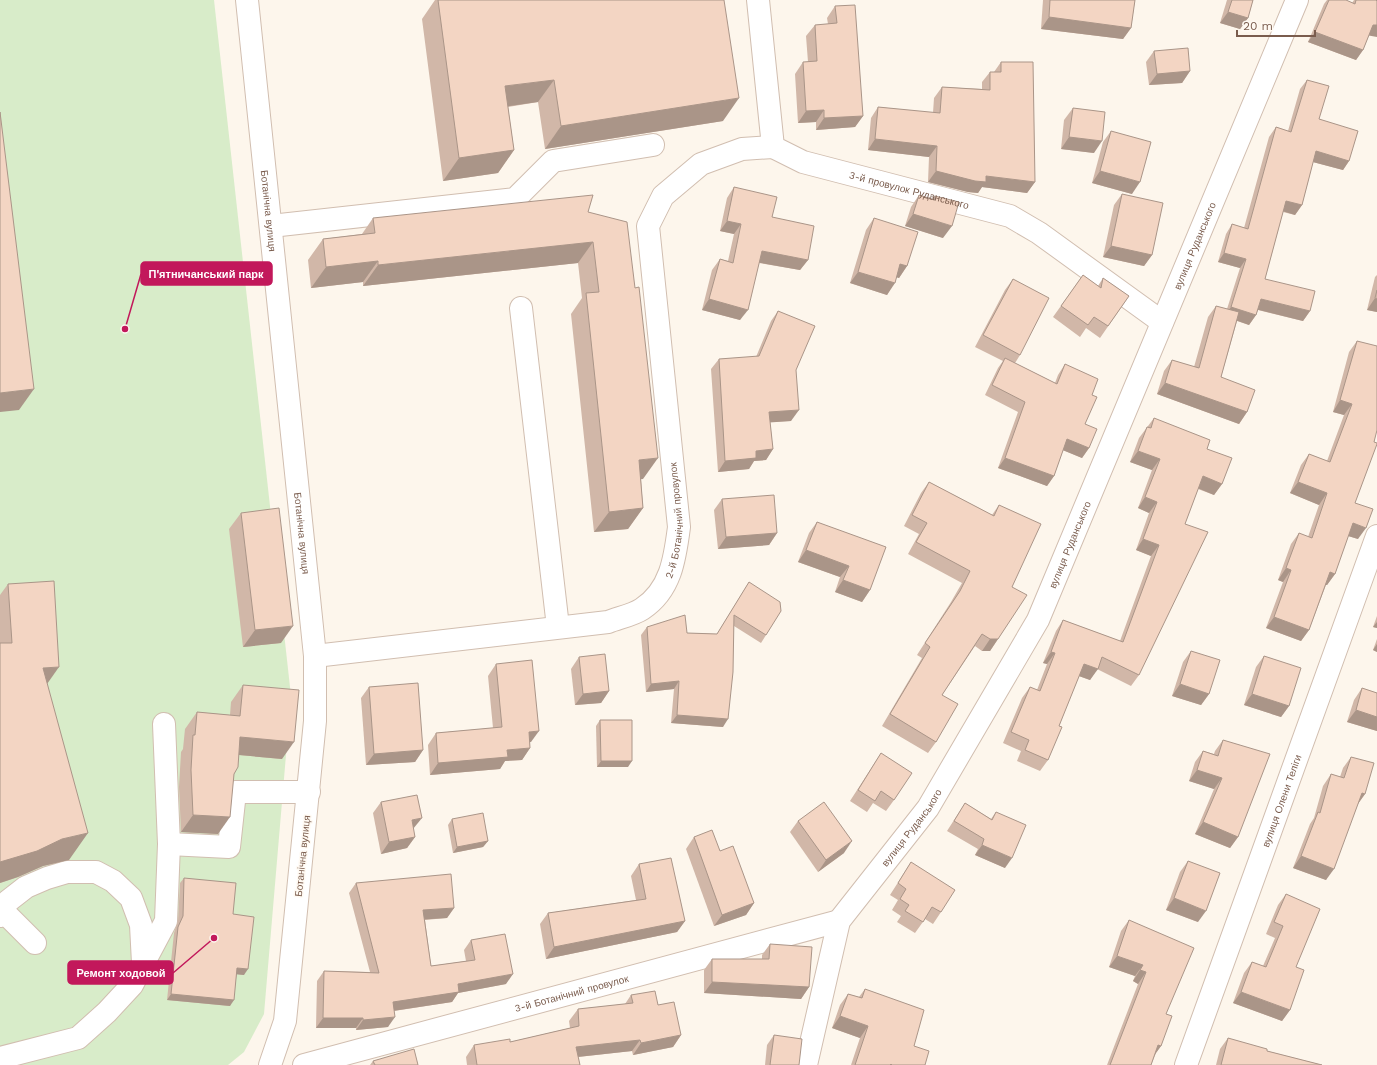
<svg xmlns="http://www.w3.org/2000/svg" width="1377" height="1065" font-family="'Work Sans',sans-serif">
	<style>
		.green { fill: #d8ecc9 }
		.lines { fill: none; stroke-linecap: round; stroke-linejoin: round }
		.minor-casing { stroke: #d1beb0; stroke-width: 24 }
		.minor { stroke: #fff; stroke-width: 22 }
		.wall { fill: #d1b7a8 }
		.shaded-wall { fill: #aa9588 }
		.building { fill: #f3d5c3; stroke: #aa9588 }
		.labels { text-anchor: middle; stroke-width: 3; stroke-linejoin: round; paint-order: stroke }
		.street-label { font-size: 10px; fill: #7a5c4d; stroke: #fffaf3 }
		.leader { fill: none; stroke: #c2185b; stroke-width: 1.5 }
		.callout-dot { fill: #c2185b; stroke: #fffaf3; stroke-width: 1.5 }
		.callout { fill: #c2185b; stroke: #c2185b; stroke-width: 1.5 }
		.callout-label { font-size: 11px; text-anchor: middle; font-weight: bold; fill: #fff }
	</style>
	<rect width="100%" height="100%" fill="#fdf6ec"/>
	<polygon class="green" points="0,0 214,0 291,696 264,1014 244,1052 228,1065 0,1065"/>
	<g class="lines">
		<defs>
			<g id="minor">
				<path id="s1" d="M247,0L315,656V721L285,1021L270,1065"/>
				<path id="s2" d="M758,0L773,147L803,162L1010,216L1039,233L1162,322"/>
				<polyline points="271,226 515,199 553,161 653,145"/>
				<polyline points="521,308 558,627"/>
				<path id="s3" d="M315,656L608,622C618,618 633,615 642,609C671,590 675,558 679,527L648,226L663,196L701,164L742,149L773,147"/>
				<polyline points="169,844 229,847 235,792 309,792"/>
				<polyline points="3,911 35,943"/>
				<polyline points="0,916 8,901 26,887 47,878 67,872 96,872 113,881 131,898 141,925 143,963"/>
				<polyline points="0,1058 78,1038 107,1012 132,985 166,921 169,844 164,724"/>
				<path id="s4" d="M304,1065L839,921"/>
				<path id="s5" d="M806,1065L839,921L928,808L1038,620L1297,0"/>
				<path id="s6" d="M1186,1065L1377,536"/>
			</g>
		</defs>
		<use href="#minor" class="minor-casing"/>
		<use href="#minor" class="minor"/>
	</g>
	<g class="wall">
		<polygon points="435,0 724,0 723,121 545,149 538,102 508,107 514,150 498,173 443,181 422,19"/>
		<polygon points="1043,0 1135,0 1131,28 1123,39 1041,29"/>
		<polygon points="1227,0 1253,0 1248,18 1240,29 1220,23"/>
		<polygon points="1327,0 1346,0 1352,3 1354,0 1376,0 1369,35 1363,50 1356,60 1308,42 1324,4"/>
		<polygon points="835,6 863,116 855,127 816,130 816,122 798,123 795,74 803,62 808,62 806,36 815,25 828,24 827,18"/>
		<polygon points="1154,51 1190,71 1182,83 1149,85 1146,62"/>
		<polygon points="1001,62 1035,182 1027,193 982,187 978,193 968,192 928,182 929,157 868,150 871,118 878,107 933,113 934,98 942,87 982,89 982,82 990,72 994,72"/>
		<polygon points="1307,80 1319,119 1349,161 1343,170 1313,162 1302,205 1295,215 1283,212 1265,279 1310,311 1303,321 1258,310 1256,315 1249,325 1237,321 1221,377 1247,412 1239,424 1157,394 1164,371 1172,360 1194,367 1208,317 1216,306 1227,309 1240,268 1218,262 1226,234 1232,224 1244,228 1269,137 1276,127 1288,131 1300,89"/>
		<polygon points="1073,108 1094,153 1061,149 1064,120"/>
		<polygon points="1111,131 1132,194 1092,183 1103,142"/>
		<polygon points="734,187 772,217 808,260 800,270 759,263 740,320 702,310 712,270 720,259 728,261 734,234 720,231 727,198"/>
		<polygon points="1122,194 1152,255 1144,266 1103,257 1114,205"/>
		<polygon points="919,195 933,199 935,196 943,238 905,226 911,207"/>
		<polygon points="588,212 643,479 641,479 643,508 628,529 594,532 571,314 582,298 578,263 363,286 363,282 311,288 308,260 323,239 362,234 373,218"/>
		<polygon points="874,218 907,266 899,278 897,277 887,295 850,283 866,230"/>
		<polygon points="1083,275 1098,286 1103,278 1129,296 1100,338 1086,328 1080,337 1053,317"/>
		<polygon points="1377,275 1377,312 1367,310 1375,277"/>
		<polygon points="1013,279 1020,355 1015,363 1055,383 1058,375 1065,364 1092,395 1085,424 1089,448 1082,458 1063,450 1054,476 1047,486 998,468 1018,412 985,395 998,368 1003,361 975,347 1005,290"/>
		<polygon points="778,311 796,370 791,421 770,422 773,449 766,460 754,461 749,469 718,472 711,369 719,359 756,357 771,321"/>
		<polygon points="1357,341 1355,503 1358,539 1348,536 1335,574 1327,585 1326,585 1309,630 1301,641 1266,628 1283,582 1278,580 1291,544 1299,533 1308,537 1319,505 1290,493 1301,465 1309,454 1327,461 1344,415 1333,412 1349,352"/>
		<polygon points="1154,418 1207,449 1222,484 1214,495 1198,489 1185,524 1139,675 1131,686 1097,669 1090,680 1079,676 1059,726 1048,760 1040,771 1017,761 1021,751 1003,743 1022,698 1030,687 1037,690 1047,664 1043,663 1056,631 1063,620 1120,641 1151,556 1136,550 1149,513 1138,508 1152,470 1130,462 1139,438"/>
		<polygon points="929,482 992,515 999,505 1012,587 998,639 990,651 982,651 975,646 942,695 936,742 928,753 882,726 922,658 917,655 951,602 962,583 908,554 919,534 904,526 921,493"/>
		<polygon points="722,499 777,533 769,545 718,549 714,510"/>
		<polygon points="241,513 281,643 243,647 229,529"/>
		<polygon points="817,522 870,590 862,602 835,592 840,577 798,562 809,533"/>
		<polygon points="749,582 766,635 761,643 734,626 723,727 671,723 674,689 646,692 641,635 647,627 687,633 717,634"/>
		<polygon points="8,584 47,684 69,860 43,866 18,877 0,883 0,595"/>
		<polygon points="1377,616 1377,628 1373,627"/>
		<polygon points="1377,639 1377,652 1373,650"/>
		<polygon points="1191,651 1209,694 1201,705 1172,696 1183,662"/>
		<polygon points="1264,656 1289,706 1281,717 1244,705 1256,667"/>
		<polygon points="579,657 609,691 601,703 575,705 571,669"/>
		<polygon points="496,664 531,742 530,742 530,748 522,760 505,761 500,769 430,775 428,745 436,733 493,728 488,676"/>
		<polygon points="243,685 282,759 239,755 234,774 218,834 181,832 179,787 181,752 183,749 185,729 197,712 230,715 231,702"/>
		<polygon points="369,687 423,750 415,762 366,765 361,698"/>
		<polygon points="1362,688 1377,693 1377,731 1347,722 1354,700"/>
		<polygon points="600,720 628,767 597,767 596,726"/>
		<polygon points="1223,740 1238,837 1230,848 1195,834 1214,789 1189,781 1195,762 1203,751 1214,754 1215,751"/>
		<polygon points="881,753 894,800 886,811 873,803 867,812 850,801"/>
		<polygon points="1351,757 1365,794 1358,804 1326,880 1293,868 1310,824 1314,818 1323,786 1331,774 1340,777 1343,768"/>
		<polygon points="381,802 413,829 415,837 407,848 381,854 373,813"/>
		<polygon points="965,803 991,819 996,812 1005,868 975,855 978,849 947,831"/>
		<polygon points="452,819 488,841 483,847 453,853 448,825"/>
		<polygon points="798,821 844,853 818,872 790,832"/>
		<polygon points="694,837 754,903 746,915 714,926 686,849"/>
		<polygon points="1188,861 1198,922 1166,910 1180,872"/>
		<polygon points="911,862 941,912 933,924 925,919 915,933 897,922 901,916 892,910 898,900 890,895"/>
		<polygon points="639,864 685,921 677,932 546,959 540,924 548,913 636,900 631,876"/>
		<polygon points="184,878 233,914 244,975 237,974 230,1006 167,1000 174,933 178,921 180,883"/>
		<polygon points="356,883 454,908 447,918 425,920 431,966 466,961 464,950 471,940 506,984 458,993 452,1002 394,1011 388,1027 356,1030 356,1028 316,1028 317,981 324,971 370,972 349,893"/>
		<polygon points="1286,894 1296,967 1290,1010 1282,1021 1233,1003 1244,973 1252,962 1263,966 1275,938 1266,934 1278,905"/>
		<polygon points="1129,920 1166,1014 1161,1046 1156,1053 1151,1065 1107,1065 1138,984 1133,981 1135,976 1109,967 1121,931"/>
		<polygon points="770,944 809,987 801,999 704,993 704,970 712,959 762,959 762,955"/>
		<polygon points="865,989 914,1046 925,1065 851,1065 860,1038 832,1028 840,1005 848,994 859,997"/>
		<polygon points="631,995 658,1005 681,1035 673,1047 633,1055 632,1051 578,1057 580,1065 467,1065 466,1057 474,1045 510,1042 570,1028 569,1021 578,1009 625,1004"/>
		<polygon points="774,1035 799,1065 765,1065 767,1045"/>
		<polygon points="1228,1038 1267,1051 1322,1065 1216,1065 1220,1049"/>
		<polygon points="373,1061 418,1065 370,1065"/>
	</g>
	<g class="shaded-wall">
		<polygon points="1228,12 1248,18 1240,29 1220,23"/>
		<polygon points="1049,17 1131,28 1123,39 1041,29"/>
		<polygon points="1373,25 1377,25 1377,37 1366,35"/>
		<polygon points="1315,32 1363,50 1356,60 1308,42"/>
		<polygon points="1190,71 1182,83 1149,85 1157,74"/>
		<polygon points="554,80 538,102 489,109 505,86"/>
		<polygon points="739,98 723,121 545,149 561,126"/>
		<polygon points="824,110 816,122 798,123 806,111"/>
		<polygon points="863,116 855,127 816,130 824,118"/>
		<polygon points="1069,137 1102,141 1094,153 1061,149"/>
		<polygon points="875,139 937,146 929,157 868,150"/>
		<polygon points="514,150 498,173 443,181 459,158"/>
		<polygon points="1316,151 1349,161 1343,170 1309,161"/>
		<polygon points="936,171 986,176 1035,182 1027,193 982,187 978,193 968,192 928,182"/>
		<polygon points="1100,171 1140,182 1132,194 1092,183"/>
		<polygon points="1286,201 1302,205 1295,215 1279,210"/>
		<polygon points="913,214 952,226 943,238 905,226"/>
		<polygon points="727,221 741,224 734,234 720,231"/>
		<polygon points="593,242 578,263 363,286 378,265"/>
		<polygon points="1111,246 1152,255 1144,266 1103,257"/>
		<polygon points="762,251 808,260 800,270 755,262"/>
		<polygon points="1224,253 1246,259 1240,268 1218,262"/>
		<polygon points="378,261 363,282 311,288 326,267"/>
		<polygon points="900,264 907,266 899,278 892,276"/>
		<polygon points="858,272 895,283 887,295 850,283"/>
		<polygon points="1375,298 1377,299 1377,312 1367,310"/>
		<polygon points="709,299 748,310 740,320 702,310"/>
		<polygon points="1261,299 1310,311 1303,321 1255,309"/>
		<polygon points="1231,307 1256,315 1249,325 1224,316"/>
		<polygon points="1165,383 1247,412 1239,424 1157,394"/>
		<polygon points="34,389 19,410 0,412 0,393"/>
		<polygon points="1340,400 1352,404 1344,415 1333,412"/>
		<polygon points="799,410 791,421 762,423 769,412"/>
		<polygon points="1067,439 1089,448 1082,458 1060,449"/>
		<polygon points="773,449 766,460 754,461 749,469 718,472 725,461 756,451"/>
		<polygon points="1138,451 1160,459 1152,470 1130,462"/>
		<polygon points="658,458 643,479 624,481 639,460"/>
		<polygon points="1005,458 1054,476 1047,486 998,468"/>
		<polygon points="1203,476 1222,484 1214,495 1195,487"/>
		<polygon points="1298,482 1327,493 1319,505 1290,493"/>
		<polygon points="1145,497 1157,502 1149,513 1138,508"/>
		<polygon points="643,508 628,529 594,532 609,512"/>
		<polygon points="1353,523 1366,528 1358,539 1345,535"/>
		<polygon points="777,533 769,545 718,549 726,537"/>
		<polygon points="1143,539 1159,545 1151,556 1136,550"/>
		<polygon points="806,550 849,566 840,577 798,562"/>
		<polygon points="1286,568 1291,570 1283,582 1278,580"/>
		<polygon points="1330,572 1335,574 1327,585 1322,584"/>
		<polygon points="843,580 870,590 862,602 835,592"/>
		<polygon points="1274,617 1309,630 1301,641 1266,628"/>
		<polygon points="1377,622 1377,628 1373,627"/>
		<polygon points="293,626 281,643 243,647 255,630"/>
		<polygon points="990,639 998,639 990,651 982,651"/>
		<polygon points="1377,644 1377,652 1373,650"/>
		<polygon points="1051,652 1055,653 1047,664 1043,663"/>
		<polygon points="1084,664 1098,669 1090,680 1076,675"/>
		<polygon points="59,667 40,694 43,668"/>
		<polygon points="679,681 674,689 646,692 651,684"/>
		<polygon points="1180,684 1209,694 1201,705 1172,696"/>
		<polygon points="609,691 601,703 575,705 583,694"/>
		<polygon points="1252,694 1289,706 1281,717 1244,705"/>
		<polygon points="1356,710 1377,717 1377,731 1347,722"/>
		<polygon points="677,715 728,719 723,727 671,723"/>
		<polygon points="539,731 531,742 520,743 529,732"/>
		<polygon points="240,737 294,742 282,759 228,754"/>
		<polygon points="530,748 522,760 505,761 500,769 430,775 438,763 507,750"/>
		<polygon points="423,750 415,762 366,765 374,754"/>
		<polygon points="601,761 632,761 628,767 597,767"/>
		<polygon points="1197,770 1222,778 1214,789 1189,781"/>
		<polygon points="1362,793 1365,794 1357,805"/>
		<polygon points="193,815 230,817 218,834 181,832"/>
		<polygon points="422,818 413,829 412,820"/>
		<polygon points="1203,822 1238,837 1230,848 1195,834"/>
		<polygon points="88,833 69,860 43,866 18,877 0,883 0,862 62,839"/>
		<polygon points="415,837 407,848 381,854 389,842"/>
		<polygon points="488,841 483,847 453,853 457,847"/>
		<polygon points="852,841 844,853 818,872 826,860"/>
		<polygon points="982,845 1012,858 1005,868 975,855"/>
		<polygon points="1301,856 1334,869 1326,880 1293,868"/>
		<polygon points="1174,898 1206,911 1198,922 1166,910"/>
		<polygon points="754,903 746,915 714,926 722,915"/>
		<polygon points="454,908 447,918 416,920 423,910"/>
		<polygon points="685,921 677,932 546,959 554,947"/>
		<polygon points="1117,956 1143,965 1135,976 1109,967"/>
		<polygon points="237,968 248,969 244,975 233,974"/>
		<polygon points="1140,970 1146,972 1138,984 1133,981"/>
		<polygon points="513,974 506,984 458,993 452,1002 386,1012 393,1002 458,984"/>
		<polygon points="712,982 809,987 801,999 704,993"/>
		<polygon points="1241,992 1290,1010 1282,1021 1233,1003"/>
		<polygon points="171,994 234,1000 230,1006 167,1000"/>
		<polygon points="840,1016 868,1026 860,1038 832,1028"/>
		<polygon points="395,1017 388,1027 356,1030 363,1020"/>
		<polygon points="323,1018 363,1018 356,1028 316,1028"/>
		<polygon points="681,1035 673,1047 633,1055 641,1043"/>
		<polygon points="640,1040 632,1051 568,1058 576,1047"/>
		<polygon points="1158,1045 1161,1046 1153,1057"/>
	</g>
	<g class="building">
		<polygon points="438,0 724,0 739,98 561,126 554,80 505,86 514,150 459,158"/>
		<polygon points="1050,0 1135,0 1131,28 1049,17"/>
		<polygon points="1232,0 1253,0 1248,18 1228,12"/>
		<polygon points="1329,0 1346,0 1355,4 1356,0 1376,0 1377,1 1377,25 1373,25 1363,50 1315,32"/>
		<polygon points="855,5 863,116 824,118 824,110 806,111 803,62 817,61 815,25 837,23 835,6"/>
		<polygon points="1188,48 1190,71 1157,74 1154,51"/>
		<polygon points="1001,62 1033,62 1035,182 986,176 986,182 975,181 936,171 937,146 875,139 878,107 940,113 942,87 990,90 990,72 1001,72"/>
		<polygon points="1307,80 1329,86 1319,119 1358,131 1349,161 1316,151 1302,205 1286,201 1265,279 1315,291 1310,311 1261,299 1256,315 1231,307 1246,259 1224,253 1232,224 1248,229 1276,127 1291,132"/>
		<polygon points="1073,108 1105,112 1102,141 1069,137"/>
		<polygon points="0,112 34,389 0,393"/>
		<polygon points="1111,131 1151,142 1140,182 1100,171"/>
		<polygon points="734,187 777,197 772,217 814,226 808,260 762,251 748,310 709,299 720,259 733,263 741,224 727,221"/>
		<polygon points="1122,194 1163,203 1152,255 1111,246"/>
		<polygon points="593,195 588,212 627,222 635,288 639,287 658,458 639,460 643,508 609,512 586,293 599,292 593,242 378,265 378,261 326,267 323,239 375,233 373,218"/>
		<polygon points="919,195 935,200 935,196 959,202 952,226 913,214"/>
		<polygon points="874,218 918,232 907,266 900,264 895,283 858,272"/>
		<polygon points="1083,275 1101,288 1103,278 1129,296 1108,326 1094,317 1088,325 1061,306"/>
		<polygon points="1013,279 1049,298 1020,355 983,335"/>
		<polygon points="1377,290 1377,299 1375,298"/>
		<polygon points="1216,306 1239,312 1221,377 1255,390 1247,412 1165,383 1172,360 1199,368"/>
		<polygon points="778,311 815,326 796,370 799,410 769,412 773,449 756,451 756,458 725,461 719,359 759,356"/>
		<polygon points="1357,341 1377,346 1377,430 1374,442 1377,443 1377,444 1355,503 1373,509 1366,528 1353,523 1335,574 1330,572 1309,630 1274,617 1291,570 1286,568 1299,533 1312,538 1327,493 1298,482 1309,454 1330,462 1352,404 1340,400"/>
		<polygon points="1005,358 1057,384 1065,364 1098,379 1092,395 1097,397 1085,424 1097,429 1089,448 1067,439 1054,476 1005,458 1025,402 992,385"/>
		<polygon points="1154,418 1210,440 1207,449 1232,458 1222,484 1203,476 1185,524 1208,532 1139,675 1102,657 1098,669 1084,664 1059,726 1062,727 1048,760 1025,750 1029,740 1011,732 1030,687 1040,691 1055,653 1051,652 1063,620 1123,642 1159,545 1143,539 1157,502 1145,497 1160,459 1138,451 1147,427 1151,428"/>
		<polygon points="929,482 994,516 999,505 1041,524 1012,587 1027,595 998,639 990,639 982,634 942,695 958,704 936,742 890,714 930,647 925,643 960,591 970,571 916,542 927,523 912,515"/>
		<polygon points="774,495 777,533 726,537 722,499"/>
		<polygon points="279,508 293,626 255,630 241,513"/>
		<polygon points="817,522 886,547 870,590 843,580 849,566 806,550"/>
		<polygon points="54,581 59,667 43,668 88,833 62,839 37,851 0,862 0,643 12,643 8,584"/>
		<polygon points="749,582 780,602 781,611 766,635 734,615 733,672 728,719 677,715 679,681 651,684 647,627 685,615 687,633 717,634"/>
		<polygon points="1191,651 1220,660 1209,694 1180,684"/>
		<polygon points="605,654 609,691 583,694 579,657"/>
		<polygon points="1264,656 1301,668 1289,706 1252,694"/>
		<polygon points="532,660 539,731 529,732 530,748 507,750 508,757 438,763 436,733 502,727 496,664"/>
		<polygon points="418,683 423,750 374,754 369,687"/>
		<polygon points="243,685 299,690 294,742 240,737 238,767 234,774 230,817 193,815 191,770 193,735 195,735 197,712 240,716"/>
		<polygon points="1362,688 1377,693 1377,717 1356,710"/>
		<polygon points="600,720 632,720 632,761 601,761"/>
		<polygon points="1223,740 1270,754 1238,837 1203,822 1222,778 1197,770 1203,751 1218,756"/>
		<polygon points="881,753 912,773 894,800 881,791 875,801 858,790"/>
		<polygon points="1351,757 1374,763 1365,794 1362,793 1334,869 1301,856 1318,812 1320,813 1331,774 1344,778"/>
		<polygon points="417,795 422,818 412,820 415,837 389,842 381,802"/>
		<polygon points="824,802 852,841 826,860 798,821"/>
		<polygon points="965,803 992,820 996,812 1026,825 1012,858 982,845 984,839 954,821"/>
		<polygon points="483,813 488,841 457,847 452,819"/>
		<polygon points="712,830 720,851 733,846 754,903 722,915 694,837"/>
		<polygon points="671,858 685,921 554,947 548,913 646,899 639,864"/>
		<polygon points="1188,861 1220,873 1206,911 1174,898"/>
		<polygon points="911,862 955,890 941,912 932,907 923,922 905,911 909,905 900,899 906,889 898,883"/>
		<polygon points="451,874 454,908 423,910 431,966 475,960 471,940 505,934 513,974 458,984 459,992 393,1002 395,1017 363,1020 363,1018 323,1018 324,971 379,973 356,883"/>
		<polygon points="184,878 236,883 233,914 254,917 248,969 237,968 234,1000 171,994 178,927 183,916"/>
		<polygon points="1286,894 1320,909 1296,967 1304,970 1290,1010 1241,992 1252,962 1266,967 1283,926 1274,922"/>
		<polygon points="1129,920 1194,948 1166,1014 1172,1016 1161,1046 1158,1045 1151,1065 1110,1065 1146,972 1140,970 1143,965 1117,956"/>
		<polygon points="770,944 812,947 809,987 712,982 712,959 769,959"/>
		<polygon points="865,989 924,1010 914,1046 929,1051 925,1065 892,1065 891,1064 890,1065 855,1065 868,1026 840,1016 848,994 862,998"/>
		<polygon points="655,991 658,1005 674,1002 681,1035 641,1043 640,1040 576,1047 580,1065 477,1065 474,1045 510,1039 510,1042 579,1026 578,1009 633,1003 631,995"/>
		<polygon points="774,1035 802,1039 799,1065 770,1065"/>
		<polygon points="1228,1038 1267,1049 1267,1051 1322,1065 1221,1065"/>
		<polygon points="414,1049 418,1065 375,1065 373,1061"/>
	</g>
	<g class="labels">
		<g class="street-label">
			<text dy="4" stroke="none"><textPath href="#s2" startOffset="291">3-й провулок Руданського</textPath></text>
			<text dy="4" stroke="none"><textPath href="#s1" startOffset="212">Ботанічна вулиця</textPath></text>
			<text dy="4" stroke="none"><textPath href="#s5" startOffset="915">вулиця Руданського</textPath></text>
			<text dy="4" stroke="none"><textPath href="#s3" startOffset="431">2-й Ботанічний провулок</textPath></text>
			<text dy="4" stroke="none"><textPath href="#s1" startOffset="536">Ботанічна вулиця</textPath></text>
			<text dy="4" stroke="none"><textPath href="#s5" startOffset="591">вулиця Руданського</textPath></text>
			<text dy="4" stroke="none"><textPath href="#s6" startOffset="281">вулиця Олени Теліги</textPath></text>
			<text dy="4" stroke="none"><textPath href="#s5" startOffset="266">вулиця Руданського</textPath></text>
			<text transform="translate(302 856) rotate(-84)" y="4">Ботанічна вулиця</text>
			<text dy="4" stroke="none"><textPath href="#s4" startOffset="277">3-й Ботанічний провулок</textPath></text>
		</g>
	</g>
	<path class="leader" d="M125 329L141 274M214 938L173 973"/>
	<g class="callout-dot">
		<circle cx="125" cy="329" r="4"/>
		<circle cx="214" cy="938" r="4"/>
	</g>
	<g class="callout">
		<rect x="141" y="262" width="131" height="23" rx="4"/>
		<rect x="68" y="961" width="105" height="23" rx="4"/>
	</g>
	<g class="callout-label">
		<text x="206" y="278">П'ятничанський парк</text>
		<text x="121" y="977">Ремонт ходовой</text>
	</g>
	<path d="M1237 30v6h78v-6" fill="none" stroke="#7a5c4d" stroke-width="2"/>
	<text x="1243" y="30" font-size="12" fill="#7a5c4d" stroke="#fffaf3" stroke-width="3" paint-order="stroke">20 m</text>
</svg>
